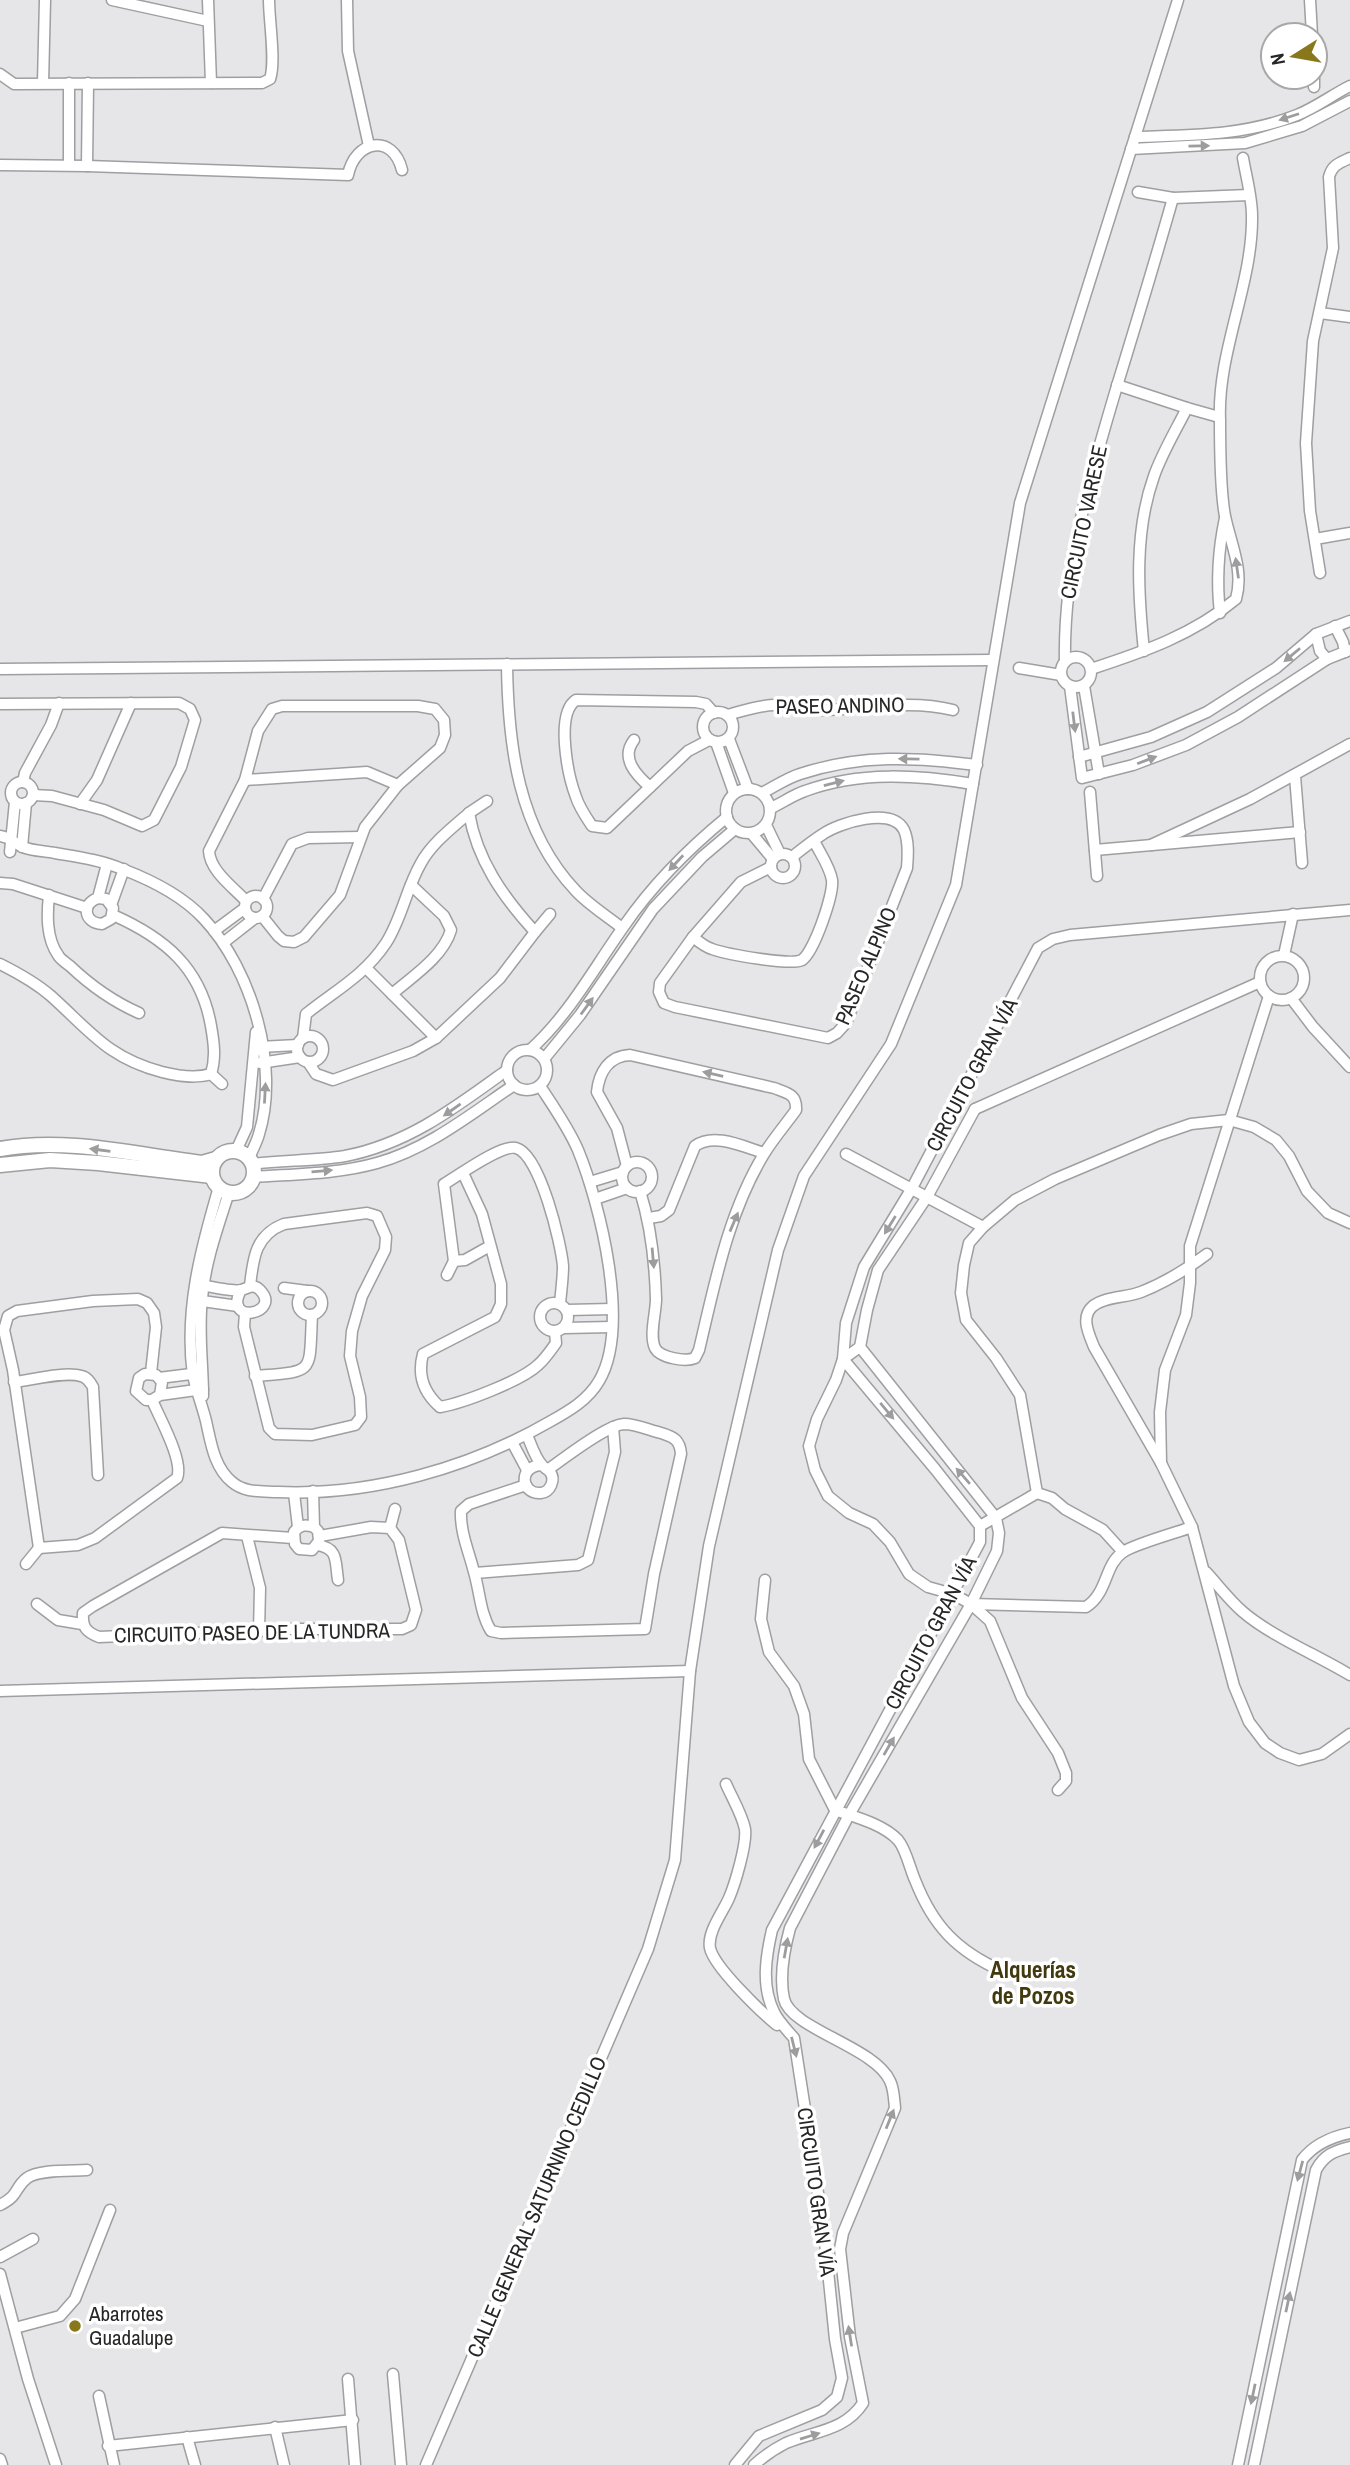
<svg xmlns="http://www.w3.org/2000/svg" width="1350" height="2465" font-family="'Archivo Narrow',sans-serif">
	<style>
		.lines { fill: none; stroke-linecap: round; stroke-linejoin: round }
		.minor-casing { stroke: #9f9ea1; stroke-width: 13 }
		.tertiary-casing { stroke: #9f9ea1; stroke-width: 17 }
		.minor { stroke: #fff; stroke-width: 10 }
		.tertiary { stroke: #fff; stroke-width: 14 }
		.oneway { fill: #9d9d9e }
		.poi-dot { fill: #88771b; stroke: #fff; stroke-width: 2.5 }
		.labels { text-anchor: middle; stroke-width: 7; stroke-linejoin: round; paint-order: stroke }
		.street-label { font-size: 21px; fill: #262627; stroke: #fff }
		.poi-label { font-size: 21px; fill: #262627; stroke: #fff; text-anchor: start }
		.neighbourhood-label { font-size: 23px; font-weight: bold; fill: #42390f; stroke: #fff }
	</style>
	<rect width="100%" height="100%" fill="#e6e5e8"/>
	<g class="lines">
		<defs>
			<g id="minor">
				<polyline points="112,0 208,21"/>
				<polyline points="208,0 211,83"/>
				<polyline points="347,0 348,51 369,146"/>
				<polyline points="1310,0 1312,35"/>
				<path d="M0,74L14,84L262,83L270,79C276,62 269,21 269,0"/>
				<polyline points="1314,77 1314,87"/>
				<polyline points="43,83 45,0"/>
				<path d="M1135,137C1191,135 1244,136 1297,115C1315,108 1332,95 1350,86"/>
				<polyline points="1131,149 1245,143 1302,126 1350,101"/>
				<path d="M0,165L87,166L348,175C355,140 393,133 402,170"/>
				<polyline points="69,165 69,83"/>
				<polyline points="87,166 88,83"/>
				<polyline points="1138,192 1173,198 1249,195"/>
				<polyline points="1320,313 1350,317"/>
				<polyline points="1117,385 1187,408 1219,417"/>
				<polyline points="1315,539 1350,533"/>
				<path d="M1320,573L1310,511L1306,443L1313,341L1333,248L1329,177C1332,165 1339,163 1350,158"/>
				<path d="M1220,613C1216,579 1218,551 1225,518"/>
				<polyline points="1335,626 1343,642 1345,652"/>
				<polyline points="1316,634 1320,651 1327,659"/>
				<path d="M1144,651C1138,593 1134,532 1154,476C1162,453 1176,430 1187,408"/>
				<circle cx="1076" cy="672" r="15"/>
				<path d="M1065,662C1063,568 1090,476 1117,386C1136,324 1155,261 1173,198"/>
				<path d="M507,664C508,745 518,830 576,891C589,905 607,916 622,928"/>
				<polyline points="1019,668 1061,675"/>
				<polyline points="0,669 992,660"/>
				<path d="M1091,669C1143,652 1193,635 1236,599C1244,570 1231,545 1225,516C1220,490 1220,448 1220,420C1217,352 1253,284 1252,216C1252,197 1246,176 1243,158"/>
				<polyline points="1070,686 1082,778 1133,765 1186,745 1238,717 1327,659 1350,650"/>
				<polyline points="1084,686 1099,774"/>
				<polyline points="0,704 179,703 190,709 195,720 181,767 154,820 142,826 104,810 52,796 33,795"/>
				<circle cx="718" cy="727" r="15"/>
				<path d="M727,715C743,711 759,705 775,705C791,705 807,711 823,710C867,709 910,699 953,710"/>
				<polyline points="729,739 748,789"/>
				<path d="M634,740C620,758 636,775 650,787"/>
				<path d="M709,740L688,751L607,828L592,826C586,817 579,807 576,797C568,776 555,714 576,700L696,702L706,704L714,713"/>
				<polyline points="716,742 734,793"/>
				<polyline points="1079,757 1151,737 1207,712 1276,668 1316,634 1350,621"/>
				<polyline points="1295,776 1302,863"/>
				<polyline points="245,780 367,772 398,785"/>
				<circle cx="22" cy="793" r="11"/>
				<polyline points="23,782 25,773 51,725 59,703"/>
				<circle cx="748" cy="811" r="22"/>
				<polyline points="1090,792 1097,876"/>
				<path d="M762,793C774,787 787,778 800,774C861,754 915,757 977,765"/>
				<polyline points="80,804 97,780 131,703"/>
				<path d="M771,808C782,803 793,795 805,791C860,771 917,775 973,784"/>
				<polyline points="469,813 487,801"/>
				<polyline points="766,825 780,854"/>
				<polyline points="752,834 773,859"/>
				<path d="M0,836C13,838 13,843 23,847C32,851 45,851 55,853C78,857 101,860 122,869C151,880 183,896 204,919C252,970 280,1066 259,1134C257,1142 252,1150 249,1159"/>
				<polyline points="1151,845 1250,799 1350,744"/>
				<polyline points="22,847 26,803"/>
				<polyline points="1095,850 1300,832"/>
				<polyline points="10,852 15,802"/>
				<circle cx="783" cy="866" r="12"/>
				<path d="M771,867L741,882L693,937L660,983L659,992L664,1003L675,1007L828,1038L837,1033L846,1023L907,868C908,856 909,841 904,830C892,806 839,823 823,834C812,841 802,849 792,857"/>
				<polyline points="0,883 13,884 87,908"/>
				<path d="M49,895C47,914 46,938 58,955C60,959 66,963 70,966C91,986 112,1001 139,1013"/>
				<circle cx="256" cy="907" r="11"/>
				<path d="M98,898L106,899L113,908L111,919L102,924C84,923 81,904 98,898L107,864"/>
				<polyline points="263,899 292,844 308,838 360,837"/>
				<path d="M246,901C233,887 210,871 209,851L245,780L258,731L272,709L282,706H418L435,709L444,720L445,735L440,748L398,785L365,827L340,895L304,937L294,942L284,941L278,936L262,916"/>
				<polyline points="111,905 124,869"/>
				<polyline points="214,931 245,908"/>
				<polyline points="535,932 550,914"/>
				<path d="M693,937C699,942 705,947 712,949C726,954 791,966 802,960C814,952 834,894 832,880C830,867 820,853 814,841"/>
				<polyline points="223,943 255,918"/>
				<polyline points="1284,955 1293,914"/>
				<circle cx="1282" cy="978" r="22"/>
				<path d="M0,964C18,973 36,983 51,996C90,1031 108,1058 162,1072C178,1076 195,1079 211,1074C216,1058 214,1043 211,1026C201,968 165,938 113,915"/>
				<polyline points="366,968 436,1038"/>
				<path d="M392,994C413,976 443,957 451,930L444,916L411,885"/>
				<polyline points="1291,998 1313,1027 1350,1067"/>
				<circle cx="310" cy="1049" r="13"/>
				<path d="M303,1038L306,1014C336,990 364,976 386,943C402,918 406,889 421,863C432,843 452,828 469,813C477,860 503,897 535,932L500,978L436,1038L413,1051L333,1080L316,1074L308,1062"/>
				<polyline points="259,1047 298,1045"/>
				<circle cx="527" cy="1070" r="20"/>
				<path d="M530,1050C569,1015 594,968 624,926C653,884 688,849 727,817"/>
				<polyline points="544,1059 580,1015 653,909 702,857 735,829"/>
				<polyline points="260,1063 300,1057"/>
				<polyline points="211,1074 222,1084"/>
				<polyline points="975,1109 1260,982"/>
				<polyline points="236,1151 247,1127 256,1032"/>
				<polyline points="846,1154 983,1227"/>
				<circle cx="637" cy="1177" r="15"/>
				<path d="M252,1164C283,1160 315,1161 345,1156C408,1144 456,1107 507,1070"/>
				<path d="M627,1166L617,1128L597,1092C599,1072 609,1056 630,1055L774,1088C787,1093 797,1094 796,1110C786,1124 773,1139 764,1154C728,1213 715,1283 699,1350L695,1358C686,1362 660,1358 655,1348C649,1335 656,1313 656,1299C655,1263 651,1226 640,1191"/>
				<path d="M463,1173L482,1214L501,1284V1304L495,1317L423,1354C417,1376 424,1393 440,1407C463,1403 521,1381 538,1365C545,1359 551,1350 556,1343L555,1332"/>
				<path d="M254,1177C295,1174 338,1174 377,1163C428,1149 471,1114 514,1085"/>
				<polyline points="590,1182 623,1172"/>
				<path d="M219,1187C201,1248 184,1311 193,1375C196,1390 202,1405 206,1421C211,1443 214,1467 232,1482C245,1493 261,1491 278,1492C371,1496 470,1468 551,1421C569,1411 588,1400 599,1381C631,1327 600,1204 578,1150C568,1127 553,1106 540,1086"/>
				<polyline points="595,1199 627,1188"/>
				<path d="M649,1218L661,1216L669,1210L695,1146C714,1132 744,1147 764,1153"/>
				<path d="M490,1246L465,1260L454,1261L444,1184C458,1176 501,1144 516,1148C540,1154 561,1243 563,1266C563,1278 561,1292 560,1304"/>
				<path d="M1207,1254C1187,1269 1164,1283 1141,1292C1126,1298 1106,1296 1093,1306C1080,1317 1089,1334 1094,1347L1161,1463L1192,1527L1234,1686L1249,1722L1265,1743L1280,1753L1299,1760L1322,1754L1350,1734"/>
				<polyline points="447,1275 454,1261"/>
				<path d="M197,1284C207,1286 232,1292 241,1290C249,1288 253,1283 260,1290C283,1314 222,1326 241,1290"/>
				<polyline points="284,1288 307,1291"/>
				<circle cx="310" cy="1303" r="12"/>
				<polyline points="195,1300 238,1306"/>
				<circle cx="554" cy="1317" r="14"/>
				<polyline points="567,1310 612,1309"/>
				<path d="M245,1313L244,1327L269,1428L275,1434L312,1435L355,1425L361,1417L360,1397L350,1356L352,1331L362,1296L385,1250L386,1237L377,1216L367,1213L284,1224C255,1235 253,1259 250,1286"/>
				<polyline points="564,1328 612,1327"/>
				<path d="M860,1347L843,1359L836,1380L817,1419L809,1446L815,1470L828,1496L849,1513L873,1524L890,1542L909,1574L928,1587L953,1594L971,1604L1086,1607C1108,1593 1104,1565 1123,1552C1135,1544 1175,1533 1192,1527"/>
				<path d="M151,1373L156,1327L154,1313L147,1303L138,1299L93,1301L17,1311L8,1316L4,1330L13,1370L39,1548L78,1545L95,1538L177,1478C184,1461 160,1419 152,1400"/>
				<path d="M255,1376C316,1371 309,1375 312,1315"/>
				<polyline points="159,1378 199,1373"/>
				<path d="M14,1382C31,1380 66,1371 81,1376C87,1377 90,1382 93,1387L98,1475"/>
				<polyline points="160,1395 162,1382 156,1375 145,1374 139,1378 136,1391 146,1400 152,1400 160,1395 203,1389"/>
				<path d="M203,1396C203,1364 198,1331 202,1298C205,1262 218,1227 229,1192"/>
				<path d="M527,1435C531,1444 535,1458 542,1465C544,1468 548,1469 550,1472C556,1480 550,1492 541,1493C521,1495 517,1466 542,1465"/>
				<polyline points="512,1442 527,1470"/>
				<polyline points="1161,1463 1160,1412 1165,1370 1186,1315 1190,1283 1190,1246 1269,996"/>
				<path d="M526,1485L469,1504L461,1511C460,1532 469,1552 474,1572C480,1592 480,1613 491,1631L501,1633L645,1629L654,1574L681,1454C680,1440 674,1437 661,1433C649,1430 636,1424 624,1424C607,1425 564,1458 549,1469"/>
				<path d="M313,1491L314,1527L318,1531L319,1541L312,1550L299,1549L295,1544L294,1532C300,1525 305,1524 314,1527"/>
				<polyline points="294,1493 298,1527"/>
				<polyline points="1037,1493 1020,1395 996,1358 966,1320 961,1293 964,1265 969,1243 983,1227 1015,1200 1055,1179 1159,1135 1191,1124 1229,1120 1254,1127 1276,1140 1289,1156 1307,1191 1328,1213 1350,1223"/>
				<polyline points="1037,1493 1052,1498 1065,1509 1103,1530 1123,1552"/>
				<polyline points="980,1526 1037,1493"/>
				<polyline points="390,1528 395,1509"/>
				<polyline points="247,1536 260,1588 259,1632"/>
				<path d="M293,1538L222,1533L93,1606L83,1613C82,1627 86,1632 99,1637L291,1629H402L411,1625L416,1610L399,1540L390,1528L371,1527L320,1536"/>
				<path d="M317,1545C339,1548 335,1562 338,1580"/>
				<polyline points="26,1564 39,1548"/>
				<path d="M1206,1572C1218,1585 1229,1600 1243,1612C1271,1636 1317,1655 1350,1675"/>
				<polyline points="475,1573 578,1565 588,1560 615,1452 613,1427"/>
				<path d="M765,1580L761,1619L769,1652L794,1686L804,1714L809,1759L835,1810C855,1817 883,1824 898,1840C906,1849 910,1869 915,1880C933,1926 957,1951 1002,1971"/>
				<polyline points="37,1604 58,1620 82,1624"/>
				<polyline points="971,1604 990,1621 1022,1698 1058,1753 1066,1773 1066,1781 1058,1790"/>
				<polyline points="0,1691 690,1671"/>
				<path d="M726,1784C732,1798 742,1814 745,1829C747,1844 735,1884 729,1898C723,1912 707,1932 710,1948C714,1967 761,2012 777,2025"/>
				<path d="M0,2205C20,2195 14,2188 27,2178C39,2169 72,2171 87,2170"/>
				<polyline points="0,2257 33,2239"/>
				<polyline points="0,2274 28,2379 56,2465"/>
				<polyline points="15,2328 60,2316 75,2299 110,2210"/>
				<polyline points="393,2374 401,2465"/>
				<polyline points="348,2379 355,2465"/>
				<polyline points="99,2396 114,2465"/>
				<polyline points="275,2427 284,2465"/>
				<polyline points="187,2437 195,2465"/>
				<polyline points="108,2446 353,2420"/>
				<polyline points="0,2459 2,2465"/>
				<polyline points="426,2465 648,1949 675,1860 690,1671 709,1546 778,1250 804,1176 891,1044 956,885 1020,503 1178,0"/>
				<path d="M735,2465L759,2436L822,2410L837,2397L842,2378L835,2339L824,2232L794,2038C787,2030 778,2021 774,2012C761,1986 766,1956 772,1930L980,1542V1526L935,1469L843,1359L846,1323L864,1267L912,1188L1038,948L1053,939L1070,935L1350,910"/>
				<path d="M754,2465C764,2456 774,2449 786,2443C814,2431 845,2431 863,2403L850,2337L840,2249L843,2233L895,2108C894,2099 894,2089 890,2081C875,2047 791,2029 784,1999C779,1976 784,1950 790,1928L849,1815L971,1604L997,1551L999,1533L996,1518L860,1347L867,1310L878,1270L927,1197L975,1109"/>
				<path d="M1238,2465L1302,2160C1314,2144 1331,2137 1350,2133"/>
				<path d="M1254,2465L1316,2170C1324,2155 1334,2151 1350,2147"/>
			</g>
			<g id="tertiary">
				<path d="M0,1149C67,1137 136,1155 202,1163L216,1159"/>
				<circle cx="233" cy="1172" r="21"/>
				<polyline points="0,1165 50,1160 98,1163 212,1176"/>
			</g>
		</defs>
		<use href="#minor" class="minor-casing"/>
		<use href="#tertiary" class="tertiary-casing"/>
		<use href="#minor" class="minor"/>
		<use href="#tertiary" class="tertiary"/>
	</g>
	<defs><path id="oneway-solid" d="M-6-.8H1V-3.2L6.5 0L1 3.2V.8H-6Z" transform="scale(1.75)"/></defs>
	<g class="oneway">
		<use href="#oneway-solid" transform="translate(1289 117) rotate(162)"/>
		<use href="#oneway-solid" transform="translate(1199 146) rotate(-1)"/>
		<use href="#oneway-solid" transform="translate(1237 568) rotate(-98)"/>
		<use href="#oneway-solid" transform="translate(1292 655) rotate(140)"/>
		<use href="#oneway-solid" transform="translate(1074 722) rotate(83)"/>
		<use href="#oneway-solid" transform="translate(909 759) rotate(-179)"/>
		<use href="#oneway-solid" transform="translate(1147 760) rotate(-21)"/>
		<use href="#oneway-solid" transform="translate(834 783) rotate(-14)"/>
		<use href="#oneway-solid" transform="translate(676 863) rotate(133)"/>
		<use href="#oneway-solid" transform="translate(587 1006) rotate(-54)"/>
		<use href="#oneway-solid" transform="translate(713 1074) rotate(-167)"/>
		<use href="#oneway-solid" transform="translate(265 1093) rotate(-87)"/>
		<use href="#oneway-solid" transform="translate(452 1110) rotate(145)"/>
		<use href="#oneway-solid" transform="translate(100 1150) rotate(-172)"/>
		<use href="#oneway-solid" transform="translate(322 1171) rotate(-5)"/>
		<use href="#oneway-solid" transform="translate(734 1222) rotate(-67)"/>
		<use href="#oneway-solid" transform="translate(890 1225) rotate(122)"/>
		<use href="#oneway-solid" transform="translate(653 1258) rotate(85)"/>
		<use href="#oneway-solid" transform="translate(887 1411) rotate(50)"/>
		<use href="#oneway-solid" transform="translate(963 1476) rotate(-131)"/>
		<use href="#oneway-solid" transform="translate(889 1746) rotate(-60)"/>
		<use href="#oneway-solid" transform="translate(819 1839) rotate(118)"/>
		<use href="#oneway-solid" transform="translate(786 1948) rotate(-80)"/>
		<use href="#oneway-solid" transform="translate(794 2047) rotate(76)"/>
		<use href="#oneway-solid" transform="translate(890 2119) rotate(-68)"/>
		<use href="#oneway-solid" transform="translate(1300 2171) rotate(105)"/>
		<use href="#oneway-solid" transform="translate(1288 2302) rotate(-78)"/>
		<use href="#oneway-solid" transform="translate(850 2336) rotate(-99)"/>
		<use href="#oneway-solid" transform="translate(1253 2394) rotate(102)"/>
		<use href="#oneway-solid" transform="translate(810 2436) rotate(-17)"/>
	</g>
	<circle class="poi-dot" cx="75" cy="2326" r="7"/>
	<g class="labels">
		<g class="street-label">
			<text transform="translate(1084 522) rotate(-78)" y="7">CIRCUITO VARESE</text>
			<text transform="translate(840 706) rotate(-1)" y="7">PASEO ANDINO</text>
			<text transform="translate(866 966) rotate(-67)" y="7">PASEO ALPINO</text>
			<text transform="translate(972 1075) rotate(-62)" y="7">CIRCUITO GRAN VÍA</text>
			<text transform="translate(252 1633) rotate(-1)" y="7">CIRCUITO PASEO DE LA TUNDRA</text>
			<text transform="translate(931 1633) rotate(-62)" y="7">CIRCUITO GRAN VÍA</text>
			<text transform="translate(816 2192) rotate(82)" y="7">CIRCUITO GRAN VÍA</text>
			<text transform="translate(537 2207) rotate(-67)" y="7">CALLE GENERAL SATURNINO CEDILLO</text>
		</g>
		<g class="poi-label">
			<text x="89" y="2321">Abarrotes<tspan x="89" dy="24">Guadalupe</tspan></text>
		</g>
		<g class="neighbourhood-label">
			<text x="1033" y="1978">Alquerías<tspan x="1033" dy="26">de Pozos</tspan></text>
		</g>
	</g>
	<g transform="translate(1294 56) rotate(259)"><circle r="33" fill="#ffffff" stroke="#a8a8a9" stroke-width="2"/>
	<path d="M0-5L12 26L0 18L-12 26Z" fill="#88771b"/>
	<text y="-10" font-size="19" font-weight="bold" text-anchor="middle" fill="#262627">N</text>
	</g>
</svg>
